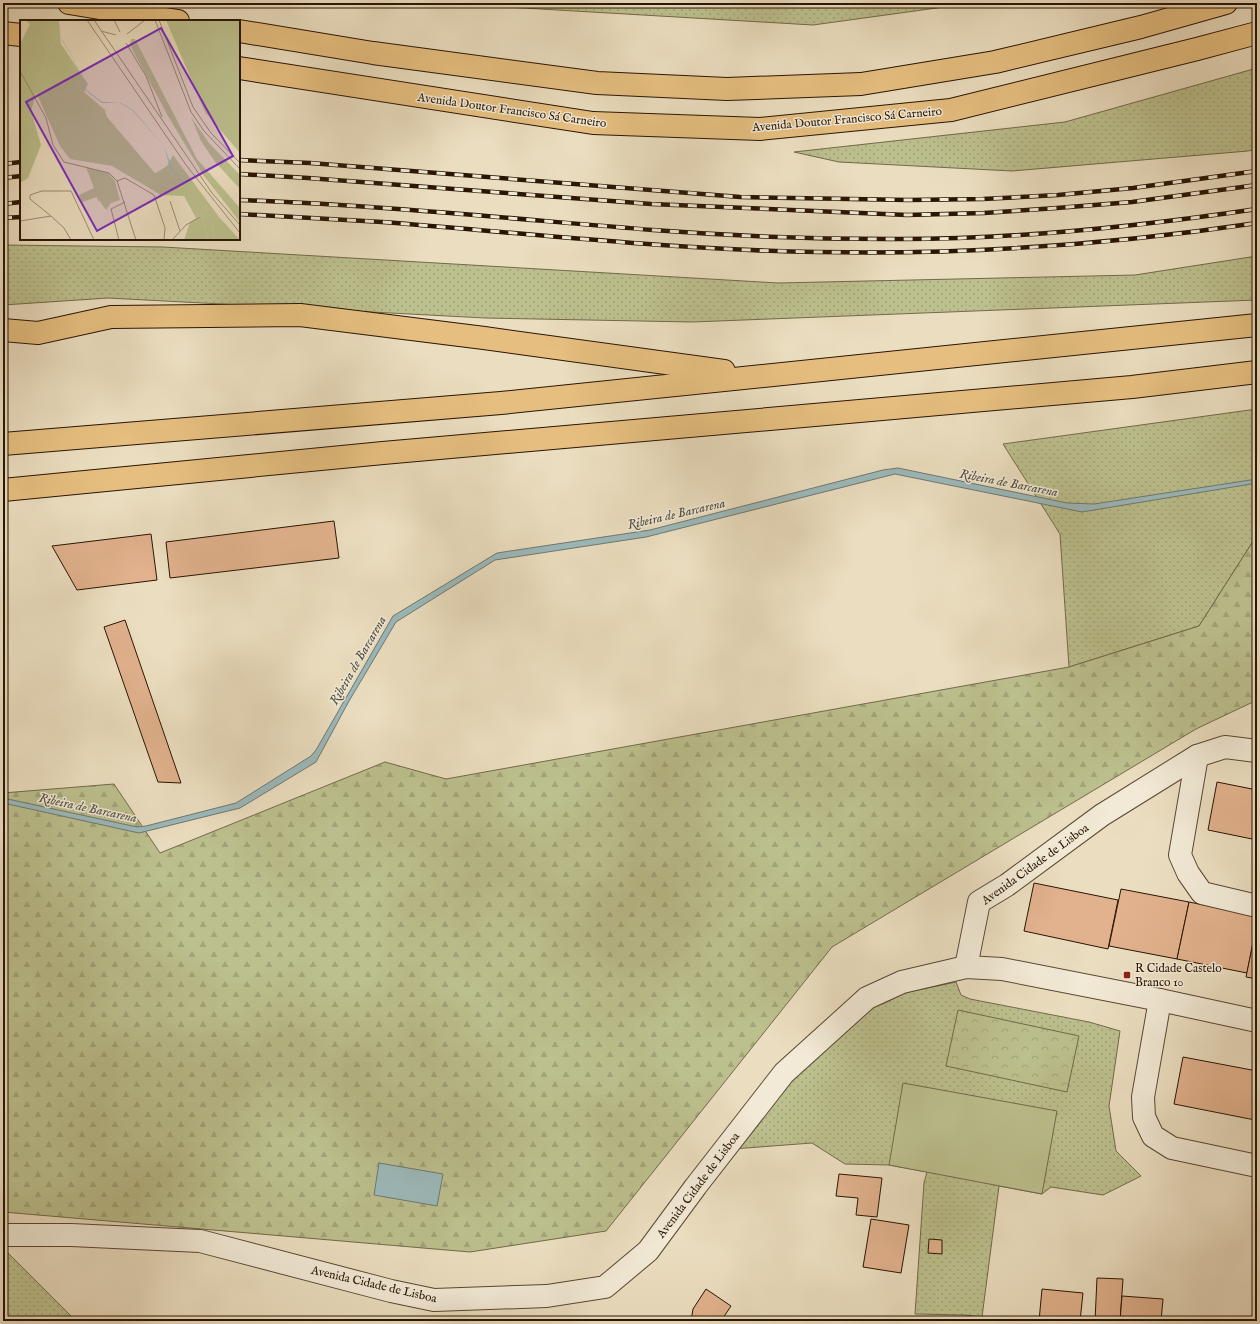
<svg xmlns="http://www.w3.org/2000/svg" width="1260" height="1324" font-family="'IM FELL English',serif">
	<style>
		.grass { fill: url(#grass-dots); stroke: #726a49 }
		.forest { fill: url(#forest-firs); stroke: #726a49 }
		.park { fill: url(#park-crowns); stroke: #726a49 }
		.pitch { fill: #bcc08e; stroke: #726a49 }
		.water { fill: #9cbabc; stroke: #6e7872 }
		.building { fill: #e1b28d; stroke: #291504 }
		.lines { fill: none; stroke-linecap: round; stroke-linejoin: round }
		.minor-casing { stroke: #5a4733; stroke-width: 24 }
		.major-casing { stroke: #291504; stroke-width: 24 }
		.highway-casing { stroke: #291504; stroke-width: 24 }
		.minor { stroke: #f2ead6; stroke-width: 22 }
		.major { stroke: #e6bf80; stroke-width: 22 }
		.highway { stroke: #e6bf80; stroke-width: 22 }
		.rail-casing { stroke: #291504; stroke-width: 4.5 }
		.rail { stroke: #f2ead6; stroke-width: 3; stroke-dasharray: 9; stroke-linecap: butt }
		.poi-dot { fill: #8f2418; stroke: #f2ead6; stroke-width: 1.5 }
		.labels { text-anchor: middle; stroke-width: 3; stroke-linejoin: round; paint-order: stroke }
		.street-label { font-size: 12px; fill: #291504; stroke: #f2ead6 }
		.poi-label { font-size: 12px; fill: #291504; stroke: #f2ead6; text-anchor: start }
		.water-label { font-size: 13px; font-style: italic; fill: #514f44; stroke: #f2ead6 }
		.inset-road { fill: none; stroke: #9d8e75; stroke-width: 1 }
		.view { fill: #7b2cbf; fill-opacity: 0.15; stroke: #7b2cbf; stroke-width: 2 }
		.inset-edge { fill: none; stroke: #291504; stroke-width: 2 }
	</style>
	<defs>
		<pattern id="grass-dots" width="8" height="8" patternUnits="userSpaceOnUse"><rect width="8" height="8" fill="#bcc08e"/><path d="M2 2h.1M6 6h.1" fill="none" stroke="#a2a479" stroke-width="1.8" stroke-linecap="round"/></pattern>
		<pattern id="forest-firs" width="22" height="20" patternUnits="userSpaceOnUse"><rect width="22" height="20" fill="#bcc08e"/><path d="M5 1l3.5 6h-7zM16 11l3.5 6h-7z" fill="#a2a479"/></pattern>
		<pattern id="park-crowns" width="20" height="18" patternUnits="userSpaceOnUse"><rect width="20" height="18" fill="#bcc08e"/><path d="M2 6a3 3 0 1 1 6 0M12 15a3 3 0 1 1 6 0" fill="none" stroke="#a2a479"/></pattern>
	</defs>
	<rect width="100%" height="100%" fill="#ebdec0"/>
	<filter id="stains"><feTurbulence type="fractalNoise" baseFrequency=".005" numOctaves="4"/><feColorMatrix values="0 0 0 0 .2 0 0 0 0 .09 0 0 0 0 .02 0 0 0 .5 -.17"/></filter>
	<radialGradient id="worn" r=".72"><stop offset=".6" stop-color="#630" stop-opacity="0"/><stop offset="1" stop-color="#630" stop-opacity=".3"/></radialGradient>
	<g class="grass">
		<polygon points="468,3 973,3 813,25 506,7"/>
		<polygon points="1257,68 1257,149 1248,151 1012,171 839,162 794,152 1065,122"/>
		<polygon points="3,245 163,247 778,283 1135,275 1257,256 1257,300 692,322 485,318 108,298 3,305"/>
		<polygon points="1257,409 1257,535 1199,626 1069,667 1060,534 1003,444"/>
		<polygon points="956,982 961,995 970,999 1089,1022 1120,1031 1109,1106 1116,1151 1141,1176 1103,1195 1051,1187 1042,1194 999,1186 982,1317 965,1315 915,1314 924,1183 927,1172 889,1165 845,1164 812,1143 733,1149 761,1110 868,1009 885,1003 904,993"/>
		<polygon points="3,1248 76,1321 3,1321"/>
	</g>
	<polygon class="forest" points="1257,535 1257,697 1255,701 1196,729 832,947 606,1231 470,1252 3,1212 3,793 114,784 160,853 385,762 446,779 1069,667 1199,626"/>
	<polygon class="park" points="958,1010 1079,1036 1067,1092 946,1066"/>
	<polygon class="pitch" points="903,1083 1057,1111 1042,1194 889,1165"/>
	<g class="water">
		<polygon points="898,468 1067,503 1094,504 1257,479 1257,483 1082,512 895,474 646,537 495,560 396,622 349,701 316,762 240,808 139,833 3,803 3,798 137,827 146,826 236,803 311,756 316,750 393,616 497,553 650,530 883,470"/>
		<polygon points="379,1163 443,1174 437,1206 374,1195"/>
	</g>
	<g class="building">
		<polygon points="334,521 339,558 170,578 166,542"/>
		<polygon points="151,534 157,580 77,590 52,546"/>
		<polygon points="125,620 181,783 158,782 104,627"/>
		<polygon points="1217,782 1257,790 1257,840 1208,830"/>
		<polygon points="1034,883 1118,900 1108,949 1024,931"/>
		<polygon points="1121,889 1189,902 1177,959 1109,946"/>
		<polygon points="1189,902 1257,916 1257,922 1247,973 1177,959"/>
		<polygon points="1256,928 1257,929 1257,979 1246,977"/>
		<polygon points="1183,1057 1257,1071 1257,1111 1255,1120 1174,1104"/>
		<polygon points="839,1174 882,1178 877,1217 856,1215 858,1198 836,1196"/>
		<polygon points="871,1219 909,1225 901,1273 863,1267"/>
		<polygon points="929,1239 942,1240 942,1254 928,1253"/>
		<polygon points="1097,1278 1123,1279 1120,1321 1095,1321"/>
		<polygon points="706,1289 731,1306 721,1321 691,1321 693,1309"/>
		<polygon points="1042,1289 1083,1293 1080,1321 1039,1321"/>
		<polygon points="1122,1296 1163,1299 1161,1321 1120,1321"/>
	</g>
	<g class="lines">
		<defs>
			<g id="minor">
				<polyline points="1197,756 1180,855 1188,873 1202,893 1257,906"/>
				<polyline points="966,967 979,902 1007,885 1102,815 1197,756 1225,747 1257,751"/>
				<polyline points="1160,1000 1143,1097 1144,1117 1153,1136 1172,1148 1257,1166"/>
				<polyline points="3,1235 71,1235 200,1241 391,1291 434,1300 547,1296 605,1287 648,1251 696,1186 784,1073 867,998 902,982 966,967 1002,969 1160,1000 1257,1021"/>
			</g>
			<g id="major">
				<polyline points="69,3 178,21"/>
				<polyline points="239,31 373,53 597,83 727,89 861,84 995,62 1141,27 1226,3"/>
				<polyline points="3,33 21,35"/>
				<polyline points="239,68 593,123 760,129 951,110 1197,49 1257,33"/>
			</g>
			<g id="highway">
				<polyline points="3,330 38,333 111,317 300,315 484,338 724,371"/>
				<polyline points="3,444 501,403 1257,325"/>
				<polyline points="3,490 383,453 1132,387 1257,372"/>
			</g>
		</defs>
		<use href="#minor" class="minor-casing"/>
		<use href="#major" class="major-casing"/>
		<use href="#highway" class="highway-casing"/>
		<use href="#minor" class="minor"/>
		<use href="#major" class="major"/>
		<use href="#highway" class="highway"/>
		<defs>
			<g id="rail">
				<polyline points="239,160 310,163 740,197 908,200 983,199 1058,195 1133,188 1257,171"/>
				<polyline points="3,164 21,162"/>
				<polyline points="239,174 308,178 651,204 907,215 984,213 1057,208 1132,202 1257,185"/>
				<polyline points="3,178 21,176"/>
				<path d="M239,200C377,205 515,219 653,230C732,236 811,239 889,239C1012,240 1135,227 1257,209"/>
				<polyline points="3,204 21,202"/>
				<path d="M239,214C287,217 335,219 382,222C527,233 672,250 817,252C967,255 1109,245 1257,223"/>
				<polyline points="3,218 21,217"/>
			</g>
		</defs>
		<use href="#rail" class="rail-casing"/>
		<use href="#rail" class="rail"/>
	</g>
	<rect class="poi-dot" x="1123" y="971" width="8" height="8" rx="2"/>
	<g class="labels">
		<g class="street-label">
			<text transform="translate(512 110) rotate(8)" y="4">Avenida Doutor Francisco Sá Carneiro</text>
			<text transform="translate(847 119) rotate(-5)" y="4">Avenida Doutor Francisco Sá Carneiro</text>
			<text transform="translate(1035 864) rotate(-36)" y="4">Avenida Cidade de Lisboa</text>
			<text transform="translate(698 1185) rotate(-53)" y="4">Avenida Cidade de Lisboa</text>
			<text transform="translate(374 1284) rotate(13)" y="4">Avenida Cidade de Lisboa</text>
		</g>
		<g class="poi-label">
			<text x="1135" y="972">R Cidade Castelo<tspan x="1135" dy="14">Branco 10</tspan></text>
		</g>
		<g class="water-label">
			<text transform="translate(1009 482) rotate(11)" y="5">Ribeira de Barcarena</text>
			<text transform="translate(676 513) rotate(-13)" y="5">Ribeira de Barcarena</text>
			<text transform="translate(357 660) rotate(-60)" y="5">Ribeira de Barcarena</text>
			<text transform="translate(88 807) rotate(12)" y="5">Ribeira de Barcarena</text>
		</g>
	</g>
	<g transform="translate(20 20)">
		<rect width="220" height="220" fill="#ebdec0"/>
		<path d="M5,0H39L40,14L27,35L11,91L21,125L8,158L0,163V24L10,4ZM146,0H220V133L185,92ZM111,19H115L177,139L220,188V202L184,156L148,96L110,25ZM171,97L189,123L220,155V169L196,143L181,121ZM153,135L199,197L192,203L194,220H188L182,195L176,198L164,176L168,167L145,165L134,154L147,146ZM66,147L88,153L95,161L100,180L91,183L86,190L77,177L62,182L59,175L74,168Z" fill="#bcc08e"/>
		<path d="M40,14L41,24L68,64L64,72L85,90L87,97L145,165L169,167L164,176L141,175L92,146L50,139L40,126L16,72L27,35ZM182,195L188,220H164L170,202ZM199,197L220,220H194L192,203Z" fill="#bcc08e"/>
		<path d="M92,162L97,176L90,178L86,164Z" fill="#bcc08e"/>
		<path d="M82,161L88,178L78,181L73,164Z" fill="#bcc08e"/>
		<path d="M39,0L42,19L57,45L65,69L82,82L101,83L113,90L144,126L152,148L173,176L184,220L173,176L150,147L144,126L112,90L100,83H82L64,69L58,47L42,20Z" fill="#9cbabc"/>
		<path class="inset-road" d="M67,0L166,145L220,213M74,0L192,173L220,205M94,0L100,12M135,0L171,92L184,111L220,149M139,0L173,87L191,113L220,143M81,11L96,15M107,14L125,0M106,23L126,56L142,97M0,51L26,98L33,125L44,142L89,153L97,161L116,220M97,161L105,158L134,175L145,208L144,220M150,181L160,211M31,196L10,179V175L22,171H51L74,220M0,201L31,196L44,208L51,220M99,220L91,189L105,182M152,220L166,205L180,197"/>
		<path class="view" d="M141,8L213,136L77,211L6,82Z"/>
		<rect width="220" height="220" class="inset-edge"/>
	</g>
	<rect width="1260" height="1324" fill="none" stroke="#ebdec0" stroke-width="16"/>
	<rect x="4" y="4" width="1252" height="1316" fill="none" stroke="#291504" stroke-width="2"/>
	<rect x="8" y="8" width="1244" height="1308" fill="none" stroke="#291504"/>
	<rect width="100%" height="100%" filter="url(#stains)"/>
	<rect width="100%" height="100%" fill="url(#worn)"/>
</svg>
